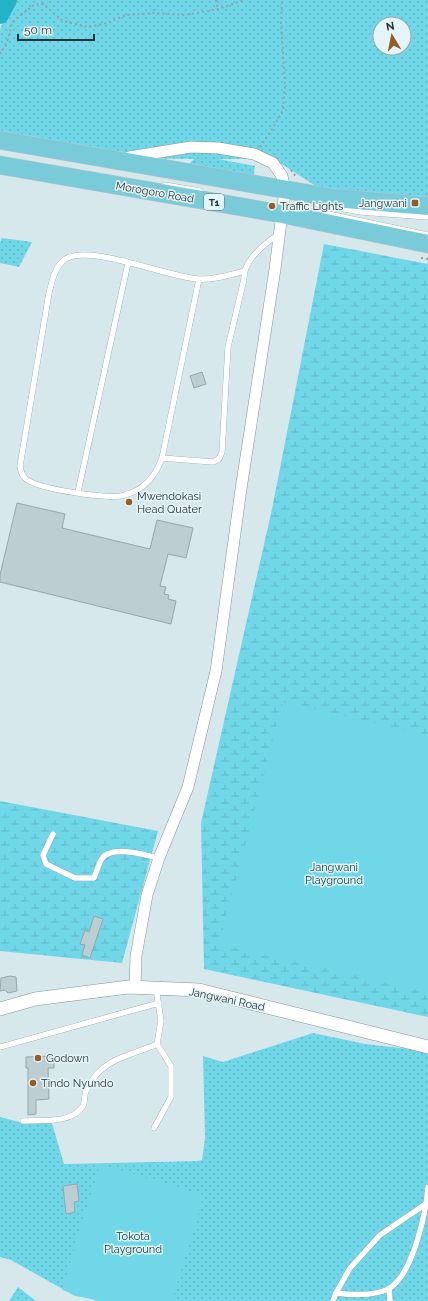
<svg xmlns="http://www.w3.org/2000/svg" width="428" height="1301" font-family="Raleway,sans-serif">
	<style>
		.grass { fill: url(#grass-dots); fill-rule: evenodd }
		.wetland { fill: url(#wetland-marsh) }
		.park { fill: #70d7e9 }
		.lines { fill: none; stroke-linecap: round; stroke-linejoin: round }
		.river { stroke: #24b4c9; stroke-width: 18 }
		.building { fill: #bcced2; stroke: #95a6a9 }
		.service-casing { stroke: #849598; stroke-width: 6 }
		.minor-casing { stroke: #849598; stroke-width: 12 }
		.tertiary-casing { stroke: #849598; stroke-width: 14 }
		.trunk-casing { stroke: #c4c6c6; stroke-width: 19 }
		.path { stroke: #94a2a5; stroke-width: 2; stroke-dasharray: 2 3; stroke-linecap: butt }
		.service { stroke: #fff; stroke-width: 5.5 }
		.minor { stroke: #fff; stroke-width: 11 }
		.tertiary { stroke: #fff; stroke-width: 13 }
		.trunk { stroke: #7acbda; stroke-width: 18 }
		.poi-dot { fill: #995c20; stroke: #e3f5f9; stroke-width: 1.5 }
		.labels { text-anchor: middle; stroke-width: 3; stroke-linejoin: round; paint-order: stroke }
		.shield { fill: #e3f5f9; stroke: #626c6f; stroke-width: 1 }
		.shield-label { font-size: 10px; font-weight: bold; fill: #2b3234 }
		.street-label { font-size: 11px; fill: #2b3234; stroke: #e3f5f9 }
		.poi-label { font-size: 11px; fill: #2b3234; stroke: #e3f5f9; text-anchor: start }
		.park-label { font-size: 11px; fill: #05424b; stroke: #e3f5f9 }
	</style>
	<defs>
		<pattern id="grass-dots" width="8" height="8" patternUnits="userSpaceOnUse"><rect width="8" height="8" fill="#70d7e9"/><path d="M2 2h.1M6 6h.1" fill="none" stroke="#61b9c8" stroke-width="1.8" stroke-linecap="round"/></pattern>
		<pattern id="wetland-marsh" width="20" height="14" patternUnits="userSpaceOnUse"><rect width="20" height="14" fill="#70d7e9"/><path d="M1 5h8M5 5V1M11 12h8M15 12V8" fill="none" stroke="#61b9c8"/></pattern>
	</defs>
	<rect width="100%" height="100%" fill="#d6e8ec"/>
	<g class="grass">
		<path d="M14,0H428V203L334,198L274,159H218L255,166L253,181L186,167L194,159L104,158L0,133V30L6,11ZM380,24H404V48H380Z"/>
		<polygon points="2,238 32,242 19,267 0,263 0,242"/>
		<polygon points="313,1033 365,1044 428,1051 428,1301 105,1301 75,1296 11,1260 0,1257 0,1117 27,1124 51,1120 64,1164 198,1161 202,1160 205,1138 203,1056 223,1062"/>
		<polygon points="18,1287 36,1301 9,1301"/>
	</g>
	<g class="wetland">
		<polygon points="324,244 428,264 428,1017 204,969 201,823 272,509"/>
		<polygon points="0,801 158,831 122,963 0,951"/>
	</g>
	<g class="park">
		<polygon points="283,702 428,735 428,992 219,944"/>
		<polygon points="100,1164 204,1195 172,1301 98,1301 62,1290"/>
	</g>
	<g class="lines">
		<polyline class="river" points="0,15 8,0"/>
	</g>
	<g class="building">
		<polygon points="202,372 206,384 194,388 190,376"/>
		<polygon points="17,503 65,514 62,528 150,549 157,520 193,528 186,558 168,554 160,586 166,587 164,594 169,595 168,599 176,601 171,624 0,582 0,575"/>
		<polygon points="94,916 103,919 90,958 82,955 85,945 80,944 85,930 89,932"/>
		<polygon points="10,976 16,977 17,991 8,993 5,990 0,991 1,978"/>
		<polygon points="54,1056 54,1068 48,1068 49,1099 36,1100 36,1114 28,1115 28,1068 26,1068 26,1057"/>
		<polygon points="77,1184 79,1201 74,1202 75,1212 66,1214 63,1186"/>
	</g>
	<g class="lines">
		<defs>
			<g id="service">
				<polyline points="165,185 200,191"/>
				<polyline points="317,204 361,212 428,217"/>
				<polyline points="328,214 428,235"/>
				<path d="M199,279L162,458C155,477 145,489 125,495C110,500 38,489 26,479C21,475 21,471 20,466L49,293C52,282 54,268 64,260C87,242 169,278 199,279C213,280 230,275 244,271"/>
				<path d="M162,458L213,462L219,459L222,452L228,347L244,279C243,260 264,244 279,234"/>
				<polyline points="78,492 128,263"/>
				<path d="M53,834L43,855L46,864L75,878H94C96,873 98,866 101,860C110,844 144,855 159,858"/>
				<polyline points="0,1047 159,1003"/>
				<path d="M23,1121C41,1120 72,1124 83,1106C85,1102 84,1096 86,1091C89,1085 95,1075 100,1071C116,1056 138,1053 157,1044L161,1021L156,988"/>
				<polyline points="154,1128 171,1097 171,1066 157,1044"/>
				<polyline points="389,1288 390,1301"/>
				<polyline points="336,1293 350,1268 380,1235 427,1203"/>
				<path d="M333,1301L336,1293C352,1295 375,1297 390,1288C413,1273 426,1213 428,1187"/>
			</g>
			<polyline id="minor" points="129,157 191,147 218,148 254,154 273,163 282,176 285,190 275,269 241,489 216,671 188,787 159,858 147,895 136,956 135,987"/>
			<polyline id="tertiary" points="0,1009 35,999 128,987 199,990 428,1047"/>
			<g id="trunk">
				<polyline points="0,140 334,198 428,206"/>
				<polyline points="0,165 282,214 428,244"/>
			</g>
		</defs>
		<use href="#service" class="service-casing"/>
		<use href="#minor" class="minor-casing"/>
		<use href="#tertiary" class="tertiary-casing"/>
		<use href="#trunk" class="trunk-casing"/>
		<g class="path">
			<polyline points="216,0 218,9"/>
			<polyline points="0,54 7,42 13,21 35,4 43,4 63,21 88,27 107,23 126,15 156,13 185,15 218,9 244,0"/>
			<polyline points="260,147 273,128 283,110 285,85 281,22 282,0"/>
			<polyline points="291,170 297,178"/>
			<polyline points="421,258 428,259"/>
		</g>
		<use href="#service" class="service"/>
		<use href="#minor" class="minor"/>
		<use href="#tertiary" class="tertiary"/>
		<use href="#trunk" class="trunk"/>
	</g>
	<g class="poi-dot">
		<rect x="411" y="199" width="8" height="8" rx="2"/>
		<circle cx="272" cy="206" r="4"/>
		<circle cx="129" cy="502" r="4"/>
		<circle cx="38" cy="1058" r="4"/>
		<circle cx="33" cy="1083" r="4"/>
	</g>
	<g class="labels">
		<rect class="shield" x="204" y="194" width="20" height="16" rx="3"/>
		<g class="shield-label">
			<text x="214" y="206">T1</text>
		</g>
		<g class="street-label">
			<text transform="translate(155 192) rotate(10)" y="4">Morogoro Road</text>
			<text transform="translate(227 999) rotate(12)" y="4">Jangwani Road</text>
		</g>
		<g class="poi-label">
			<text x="407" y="207" text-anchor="end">Jangwani</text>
			<text x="280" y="210">Traffic Lights</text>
			<text x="137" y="500">Mwendokasi<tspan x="137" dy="13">Head Quater</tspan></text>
			<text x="46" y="1062">Godown</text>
			<text x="41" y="1087">Tindo Nyundo</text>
		</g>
		<g class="park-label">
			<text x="334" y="871">Jangwani<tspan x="334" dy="13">Playground</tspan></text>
			<text x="133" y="1240">Tokota<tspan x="133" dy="13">Playground</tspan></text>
		</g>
	</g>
	<g transform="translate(392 36) rotate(350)"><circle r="19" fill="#e3f5f9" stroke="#99a7aa"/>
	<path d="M0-3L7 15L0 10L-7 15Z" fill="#995c20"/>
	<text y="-6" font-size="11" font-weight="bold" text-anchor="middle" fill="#2b3234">N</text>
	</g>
	<path d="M18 34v6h76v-6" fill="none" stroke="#2b3234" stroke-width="2"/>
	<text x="24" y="34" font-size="12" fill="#2b3234" stroke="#e3f5f9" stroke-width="3" paint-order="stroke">50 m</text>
</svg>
